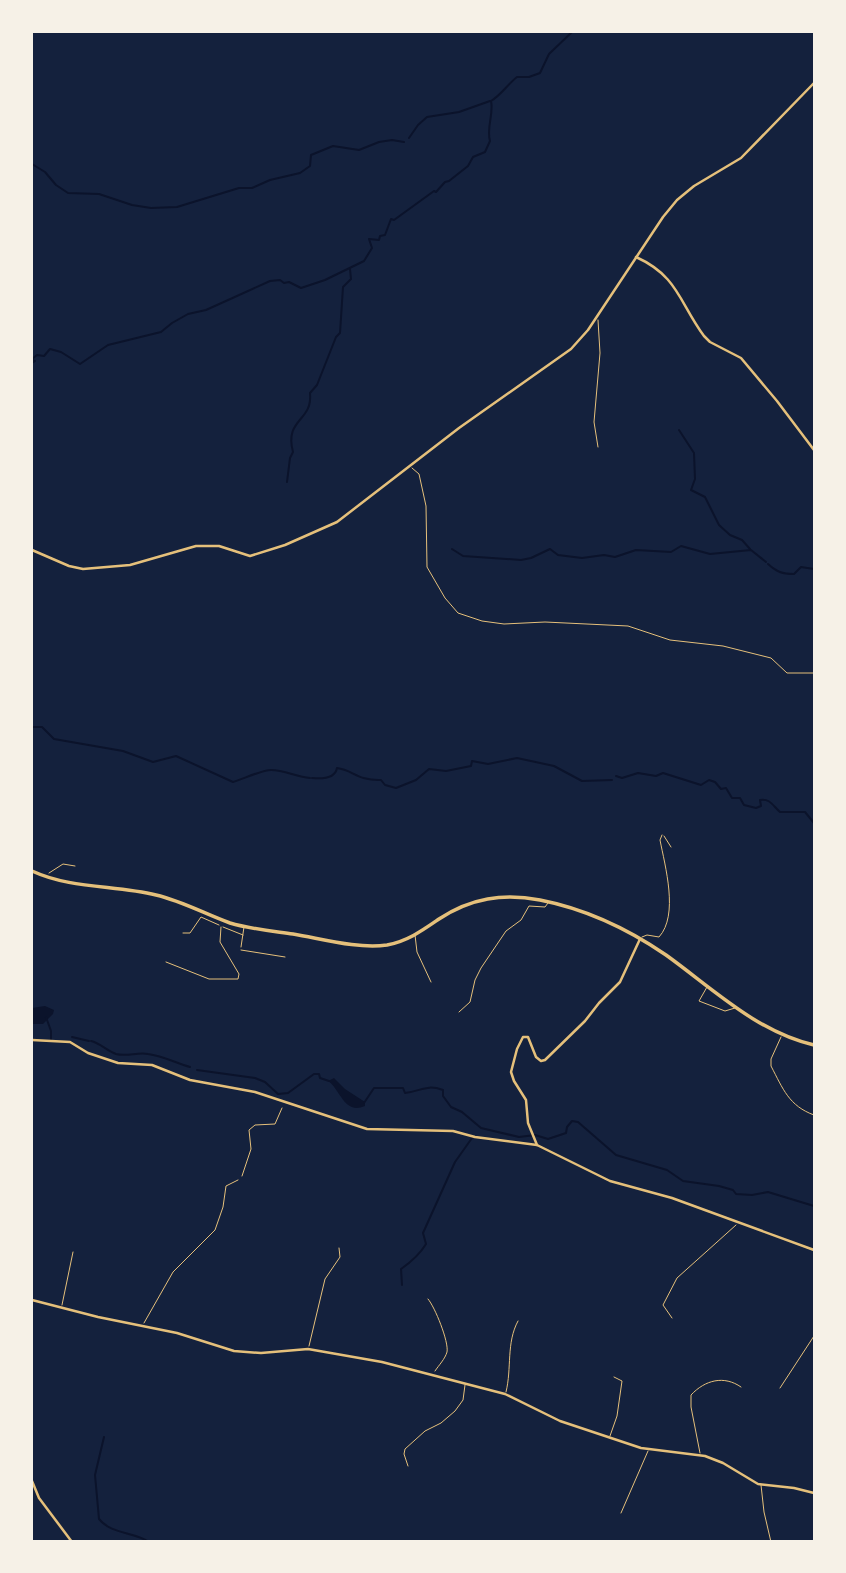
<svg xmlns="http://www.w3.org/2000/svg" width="846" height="1573" font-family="'Noto Sans',sans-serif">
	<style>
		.water { fill: #0b132b }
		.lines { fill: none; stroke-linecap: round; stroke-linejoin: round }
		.stream { stroke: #0b132b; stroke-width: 2 }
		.path { stroke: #e5c07b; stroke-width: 1 }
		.service { stroke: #e5c07b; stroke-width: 1 }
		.minor { stroke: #e5c07b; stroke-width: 2.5 }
		.secondary { stroke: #e5c07b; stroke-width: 3.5 }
	</style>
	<rect width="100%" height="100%" fill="#14213d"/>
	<g class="water">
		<polygon points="45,1006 54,1010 53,1014 43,1024 32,1024 32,1008"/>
		<path d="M334,1078L345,1089L365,1102V1106C344,1115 341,1090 328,1081Z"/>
	</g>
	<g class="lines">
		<g class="stream">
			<polyline points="409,138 418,125 427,117 459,112 490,101"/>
			<polyline points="32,164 45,172 56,185 68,193 99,194 132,205 151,208 177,207 239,188 252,188 270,180 300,173 310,166 311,155 333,146 359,150 379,142 392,140 404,142"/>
			<path d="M32,359L37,355L44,356L50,349L61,352L80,364L108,345L161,332L172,323L188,314L206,310L270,281L280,280L284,283L289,282L301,288L325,280L364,261L372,248L369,239L379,240L380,236L385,235L391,219L394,220L434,191L436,192L445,182L449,181L468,166L473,157L485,152L490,141C486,128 494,114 491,101C501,95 508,84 517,77H529L540,73L549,54L572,32"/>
			<polyline points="32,360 35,361 32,363"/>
			<polyline points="679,430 694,453 695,479 691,490 705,497 719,525 730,535 742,540 750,549"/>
			<path d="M287,482L290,458L293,452C284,418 313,422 310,393L317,385L336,337L340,333L343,287L351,279L350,269"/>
			<polyline points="452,549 463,556 521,560 531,558 550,549 558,555 582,558 604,555 615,557 636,550 671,552 681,546 710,554 751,550 766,562"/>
			<path d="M768,564C777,572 782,574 794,574L801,567L814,569"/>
			<path d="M32,727H42L54,739L123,751L153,762L176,756L233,782C243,779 262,770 271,770C285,770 296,777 310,778"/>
			<path d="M616,776L622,778L638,773L656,776L663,773L701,785L709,780L715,782L721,789L726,788L732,798H740L744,805L756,808L761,806L760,800C770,798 773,806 780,812H805L814,823"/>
			<path d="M312,778C322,779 335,779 337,768C353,770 358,781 381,780L385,785L396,788L416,780L429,769L446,771L471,766L472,761L488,764L517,758L554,766L582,781L612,780"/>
			<polyline points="46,1017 51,1031 51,1041"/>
			<polyline points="72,1037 89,1041"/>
			<path d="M91,1041C100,1043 107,1051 116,1054C126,1057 138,1052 148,1054C163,1056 176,1063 190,1067"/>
			<polyline points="197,1070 255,1078 265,1082 278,1094 288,1093 314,1074 319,1074 320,1078 329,1081"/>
			<path d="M364,1103L374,1088H403L405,1093C422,1091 426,1084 443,1090V1096L451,1107L462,1112L481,1128L519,1137L535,1135L548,1139L566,1133L567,1127L572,1121L578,1122L616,1155L667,1170L683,1181L719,1186L733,1190L736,1194L752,1195L768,1192L814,1206"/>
			<path d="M402,1285L401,1269C411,1262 420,1254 426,1244L423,1233L455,1162L472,1138"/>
			<path d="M104,1437L95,1475L99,1519C112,1535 133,1531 149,1542"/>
		</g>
		<g class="path">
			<polyline points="242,1176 251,1149 249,1130 255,1125 275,1124 282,1108"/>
			<path d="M428,1299C435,1307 449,1342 447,1352C445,1359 439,1365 435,1371"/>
		</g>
		<g class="service">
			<polyline points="598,320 600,353 594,422 598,447"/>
			<polyline points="412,468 419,474 426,506 427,567 445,598 458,613 482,621 504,624 545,622 628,626 670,640 723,646 771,658 787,673 814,673"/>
			<polyline points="664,836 671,847"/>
			<polyline points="49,873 63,864 75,866"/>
			<polyline points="223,927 243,935"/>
			<polyline points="183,933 190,933 201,917 219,925"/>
			<polyline points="415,935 417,952 431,982"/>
			<path d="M642,937L647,935L659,937C679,915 665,866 660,840L662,835"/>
			<polyline points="241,947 244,927"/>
			<polyline points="241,950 285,957"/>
			<polyline points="166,962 209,979 238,979 239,974 220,942 221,927"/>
			<polyline points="707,987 699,1001 725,1011 735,1008"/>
			<polyline points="459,1012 470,1002 475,980 481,968 506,931 521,920 529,906 545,907 548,903"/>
			<path d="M781,1037L771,1059V1066C783,1089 789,1106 814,1115"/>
			<polyline points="62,1305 73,1252"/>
			<polyline points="672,1318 663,1305 677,1278 736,1225"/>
			<polyline points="144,1323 173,1272 215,1230 223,1207 226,1186 238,1180"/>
			<polyline points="309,1346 325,1279 340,1257 339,1248"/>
			<polyline points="780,1388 814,1336"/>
			<path d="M506,1392C512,1368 506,1343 518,1321"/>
			<polyline points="610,1436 617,1416 622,1381 614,1377"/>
			<path d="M700,1453L691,1407V1395C705,1380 724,1375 741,1387"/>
			<polyline points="408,1466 404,1454 405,1449 425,1431 441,1423 455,1411 463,1400 465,1385"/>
			<polyline points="761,1485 764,1512 771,1542"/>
			<polyline points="621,1513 648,1451"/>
		</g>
		<g class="minor">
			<path d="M636,257C678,276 679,302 704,336L710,342L741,358L777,401L814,450"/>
			<polyline points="32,550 69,566 83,569 130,565 196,546 219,546 250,556 285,545 337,522 459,428 571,349 588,330 663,217 677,200 694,186 741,158 814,83"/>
			<polyline points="32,1040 70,1042 88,1053 118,1063 152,1065 190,1080 255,1092 367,1129 453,1131 475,1137 537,1145 610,1181 672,1198 814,1250"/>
			<polyline points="537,1145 528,1123 526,1100 514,1081 511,1072 517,1049 523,1037 528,1037 536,1057 541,1061 545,1060 585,1021 599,1003 620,982 640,939"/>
			<polyline points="32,1300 98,1317 177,1333 234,1351 261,1353 308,1349 382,1362 505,1394 560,1421 641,1448 705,1456 723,1463 758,1484 794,1488 814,1493"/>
			<polyline points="32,1481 39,1498 72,1542"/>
		</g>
		<path class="secondary" d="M32,871C71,889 114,885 156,895C182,901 205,914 230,923C250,929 272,931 293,934C323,939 357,949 387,945C408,941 423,930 439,919C471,898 503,893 540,900C586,909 628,929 666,955C712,988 757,1032 814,1045"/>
	</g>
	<rect width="846" height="1573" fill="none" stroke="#f6f1e7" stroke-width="66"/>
</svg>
